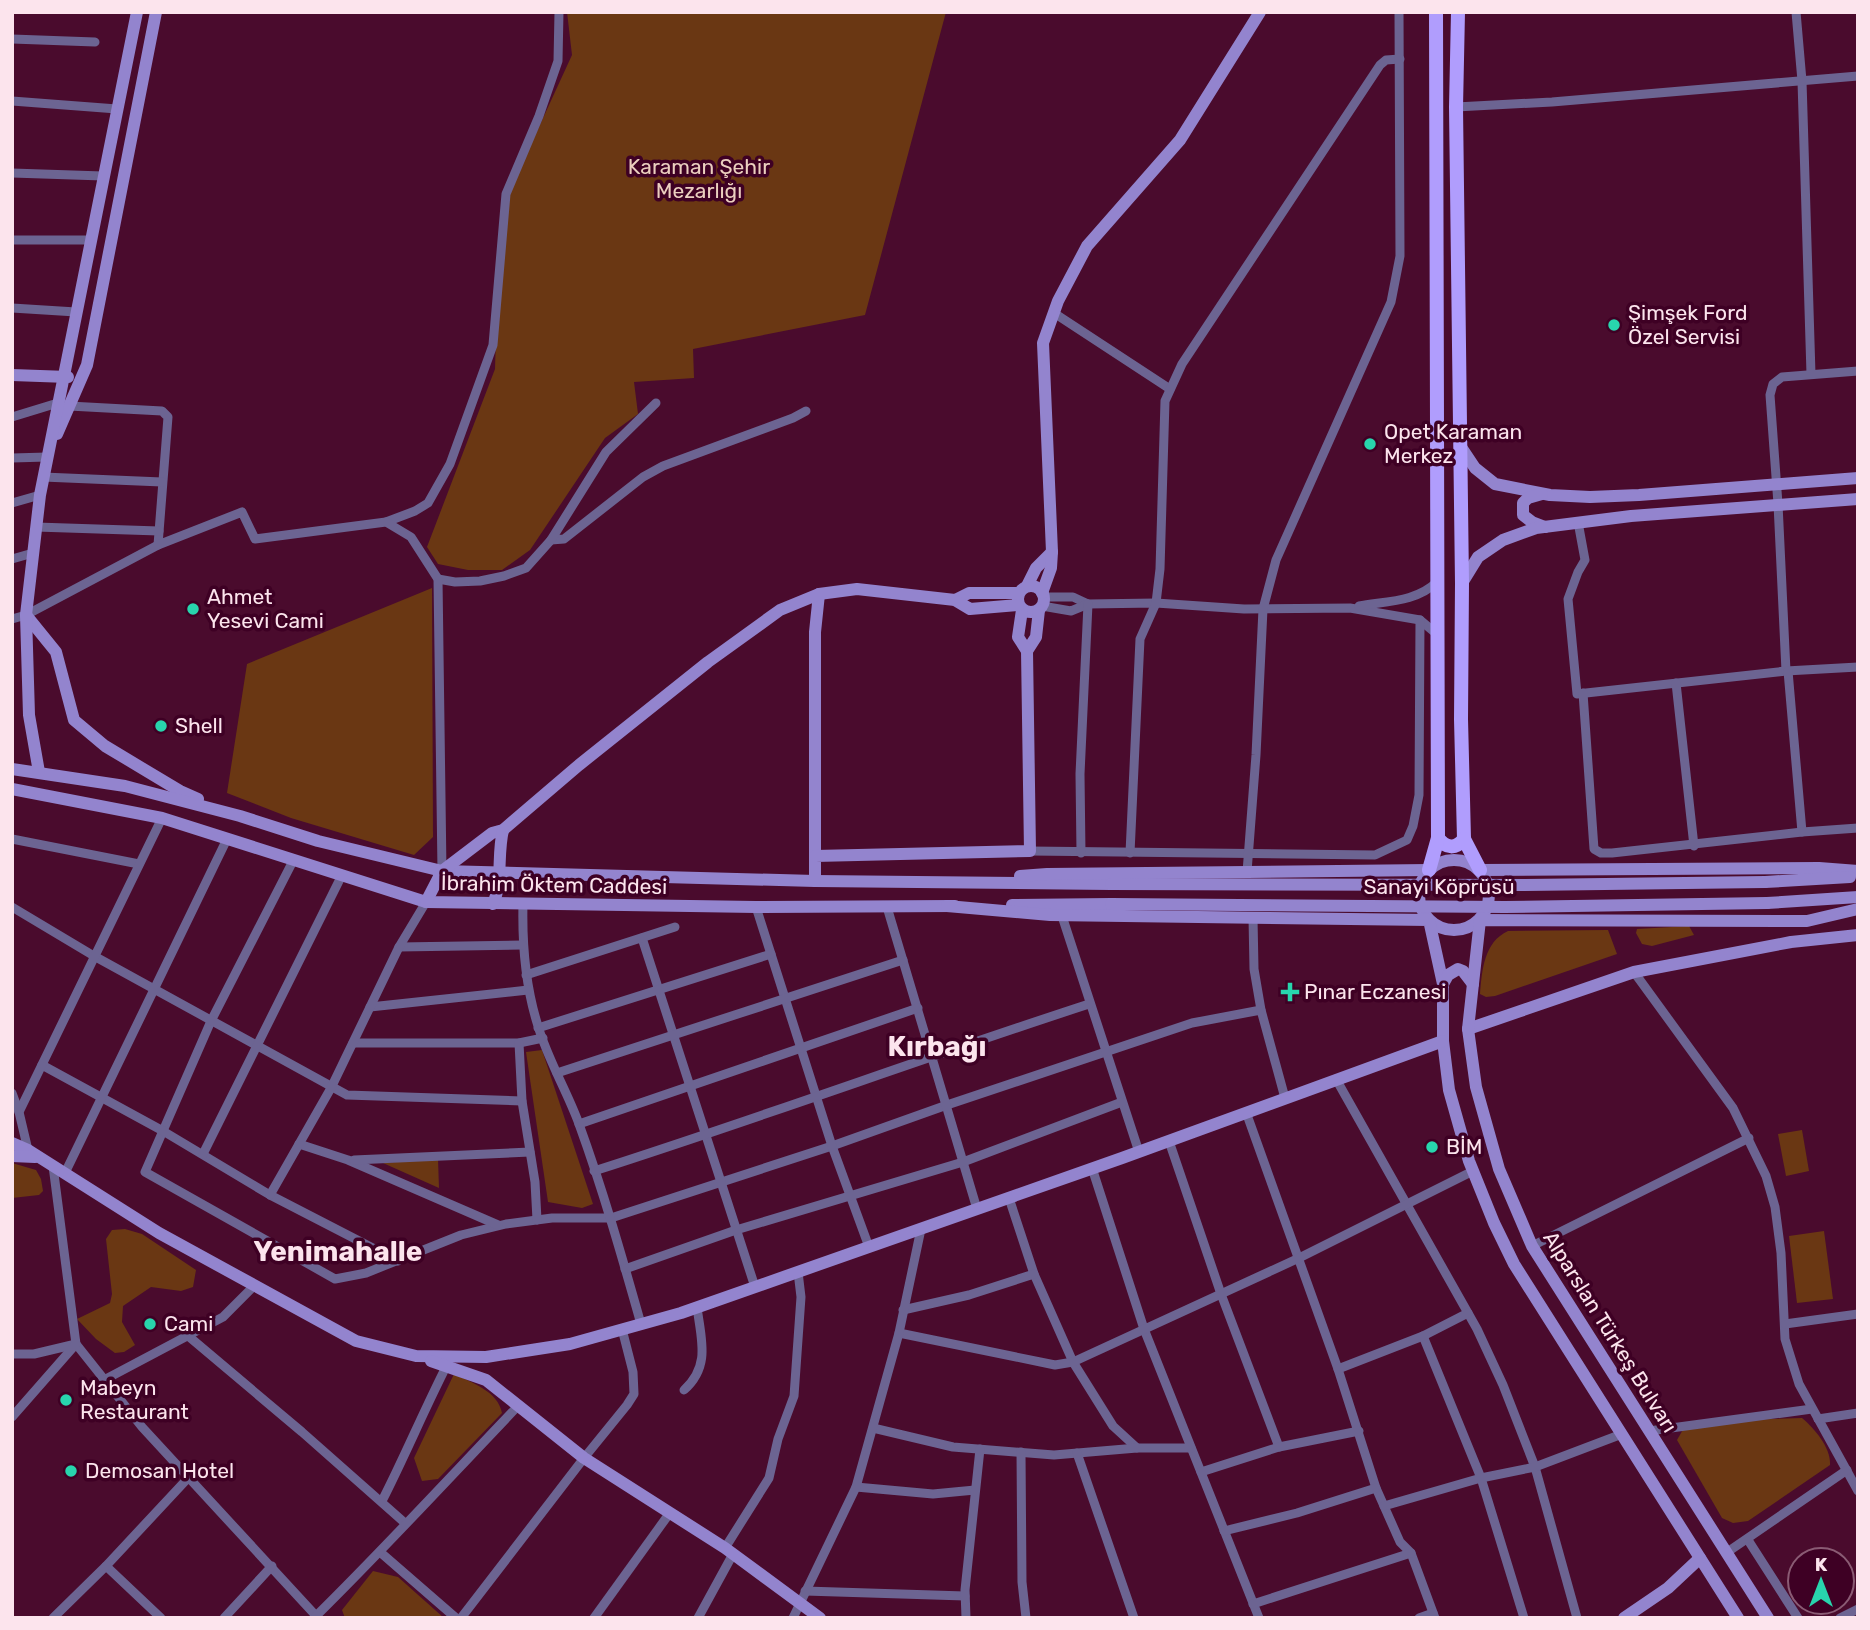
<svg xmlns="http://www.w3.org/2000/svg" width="1870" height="1630" font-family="Rubik,sans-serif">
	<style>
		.green { fill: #6a3713 }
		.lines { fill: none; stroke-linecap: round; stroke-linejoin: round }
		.street { stroke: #6c6492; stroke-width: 9 }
		.secondary { stroke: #9384ce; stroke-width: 12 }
		.primary { stroke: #b09dfd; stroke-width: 14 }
		.secondary-bridge { stroke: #9384ce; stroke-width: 12 }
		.poi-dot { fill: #28d5ad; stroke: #3e0024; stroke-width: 2.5 }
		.labels { text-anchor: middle; stroke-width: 7; stroke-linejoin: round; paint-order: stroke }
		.park-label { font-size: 21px; fill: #ebcfbf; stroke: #3e0024 }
		.poi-label { font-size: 21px; fill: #fce4ed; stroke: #3e0024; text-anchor: start }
		.street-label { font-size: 21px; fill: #fce4ed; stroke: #3e0024 }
		.district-label { font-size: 28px; font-weight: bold; fill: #fce4ed; stroke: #3e0024 }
	</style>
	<rect width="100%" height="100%" fill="#4a0b2d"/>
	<g class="green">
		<polygon points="567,12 946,12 865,315 693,349 694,378 634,382 638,414 605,438 530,550 502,570 468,570 438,564 427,547 495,369 497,301 509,192 572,55"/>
		<polygon points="432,588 433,837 414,855 291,818 227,793 247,664"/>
		<polygon points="1689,926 1694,935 1652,946 1642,944 1636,933 1637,929"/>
		<path d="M1608,930L1617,954L1495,996L1486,997L1480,994C1482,970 1484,942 1508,931Z"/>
		<polygon points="542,1050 593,1204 582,1208 548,1202 526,1052"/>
		<polygon points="1802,1130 1809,1171 1786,1176 1778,1134"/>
		<polygon points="438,1159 439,1188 383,1163"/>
		<polygon points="12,1163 36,1170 41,1179 43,1191 39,1195 12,1198"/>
		<polygon points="125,1229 142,1234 196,1270 193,1287 181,1291 151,1287 123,1306 122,1322 135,1345 124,1352 115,1353 96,1339 77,1319 110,1303 112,1294 106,1239 112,1230"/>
		<polygon points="1824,1231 1833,1299 1797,1303 1789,1236"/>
		<path d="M454,1374C472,1383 498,1391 502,1413L438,1479L422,1481L414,1458Z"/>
		<path d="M1802,1418C1815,1429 1831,1448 1830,1465L1748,1521L1733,1523L1722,1518L1677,1440L1685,1426L1697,1421Z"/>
		<polygon points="373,1571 398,1577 444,1618 345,1618 342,1610"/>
	</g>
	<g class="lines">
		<g class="street">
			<polyline points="1796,12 1802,81 1811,374"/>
			<polyline points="12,39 95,42"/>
			<polyline points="12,101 117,109"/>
			<polyline points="1456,107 1552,102 1858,76"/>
			<polyline points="12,173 103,176"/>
			<polyline points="12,240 90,240"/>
			<polyline points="12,308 76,312"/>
			<polyline points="1054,313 1170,389"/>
			<polyline points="69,406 162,411 168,417 158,545"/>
			<polyline points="12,417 61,402"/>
			<polyline points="12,458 47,457"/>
			<polyline points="43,477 162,482"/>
			<polyline points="12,503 40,495"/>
			<polyline points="386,522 415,511 428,503 450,464 493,345 506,194 539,116 558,61 559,12"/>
			<polyline points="1578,522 1585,560 1578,572 1568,599 1577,694 1786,671 1858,667"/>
			<polyline points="36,527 159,531"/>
			<polyline points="551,540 564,539 643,477 663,466 793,418 806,411"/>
			<polyline points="12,559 33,553"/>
			<polyline points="438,579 455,582 480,581 504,576 526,568 551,540 606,452 656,403"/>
			<polyline points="1044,597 1073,597 1088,604"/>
			<polyline points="1042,606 1071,611 1088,604 1156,603 1244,609 1350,608 1420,620 1438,635"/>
			<path d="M1359,606C1387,601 1416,602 1437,582"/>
			<polyline points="12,619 26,615 158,545 242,512 255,539 386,522 411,537 438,579 442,871"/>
			<polyline points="1786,671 1778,504 1770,395 1773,384 1782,377 1858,371"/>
			<polyline points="1788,671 1802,832"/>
			<polyline points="1676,683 1694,846"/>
			<polyline points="1583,693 1594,849 1601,853 1612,853 1802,832 1858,828"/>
			<polyline points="12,839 139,864"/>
			<polyline points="1030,851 1375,855 1407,840 1413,826 1419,795 1420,620"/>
			<polyline points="1081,853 1080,774 1088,604"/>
			<polyline points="1130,853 1140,639 1156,603 1160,569 1165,401 1182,364 1380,65 1386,60 1400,59"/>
			<polyline points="293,861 211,1021 145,1172 335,1279 366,1273 461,1235 506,1224 552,1218 611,1218 832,1146 947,1105 1192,1023 1261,1010"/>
			<polyline points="1247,872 1256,755 1263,609 1276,560 1391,302 1400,256 1399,12"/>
			<path d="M523,904C522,946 525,985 538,1026C548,1060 567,1091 579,1124C603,1190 622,1257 641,1324"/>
			<polyline points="12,907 94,956 347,1095 522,1101"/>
			<polyline points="756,907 832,1146 869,1247"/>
			<polyline points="887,907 977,1209"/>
			<polyline points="1062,916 1139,1152"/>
			<polyline points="1253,918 1254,969 1261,1010 1285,1098"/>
			<polyline points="642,938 755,1287"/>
			<polyline points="399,947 522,945"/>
			<polyline points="1634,972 1733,1108 1766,1176 1775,1207 1781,1253 1785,1339 1799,1384 1858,1491"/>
			<polyline points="526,975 675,927"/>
			<polyline points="370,1007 528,990"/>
			<polyline points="538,1028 771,954"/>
			<polyline points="353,1043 519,1043 543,1038"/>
			<polyline points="519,1043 522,1101 535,1182 537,1220"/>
			<polyline points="42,1065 163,1131 270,1195 398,1261"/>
			<polyline points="557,1073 903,960"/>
			<polyline points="1336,1079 1477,1329 1503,1385 1535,1467 1577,1618"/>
			<polyline points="12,1093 19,1112"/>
			<polyline points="1246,1112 1338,1369 1376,1488 1400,1542 1411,1553 1435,1618"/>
			<polyline points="579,1124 918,1008"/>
			<polyline points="1169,1141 1221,1294 1279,1447"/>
			<polyline points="299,1144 348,1160 498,1225"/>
			<polyline points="28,1150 19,1112 162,818"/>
			<polyline points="203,1154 341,877"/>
			<polyline points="354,1160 530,1152"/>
			<polyline points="1092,1168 1144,1329 1259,1618"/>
			<path d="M594,1171C760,1118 923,1058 1089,1004"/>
			<polyline points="65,1173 227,839"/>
			<polyline points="270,1195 331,1088 399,947 426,902"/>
			<polyline points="1009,1198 1034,1274 1073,1362 1113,1426 1137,1448"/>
			<polyline points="1532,1246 1749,1138"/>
			<polyline points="625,1269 736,1230 963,1162 1122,1102"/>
			<polyline points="903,1310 969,1295 1034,1274"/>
			<polyline points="1785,1324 1858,1314"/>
			<polyline points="899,1333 1055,1365 1073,1362 1299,1258 1473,1171"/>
			<polyline points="187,1335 302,1432 405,1523"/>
			<polyline points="1423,1336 1481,1478 1524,1618"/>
			<polyline points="12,1354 34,1354 76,1344 142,1427 318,1618"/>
			<polyline points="1338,1369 1423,1336 1468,1313"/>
			<polyline points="104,1380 223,1317 254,1286"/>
			<path d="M684,1390C711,1366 701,1339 697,1307"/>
			<polyline points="12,1417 76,1344 53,1166"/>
			<polyline points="1818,1419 1858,1413"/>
			<polyline points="873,1428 953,1447 1054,1455 1137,1448 1191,1448"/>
			<polyline points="1649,1431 1812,1409"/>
			<polyline points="1021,1452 1022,1582 1026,1618"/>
			<polyline points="1077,1453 1134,1618"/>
			<polyline points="1201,1472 1279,1447 1359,1431"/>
			<polyline points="856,1487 933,1494 975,1490"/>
			<path d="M382,1501C405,1456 424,1410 447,1365"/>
			<polyline points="1384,1506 1481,1478 1535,1467 1622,1434"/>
			<polyline points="1224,1531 1297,1513 1376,1488"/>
			<polyline points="1748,1540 1798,1618"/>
			<polyline points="725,1548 769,1478 778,1439 794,1396 801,1297 798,1272"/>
			<polyline points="380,1552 456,1618"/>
			<polyline points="1726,1553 1847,1470"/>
			<polyline points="106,1566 161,1618"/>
			<polyline points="805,1591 965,1596"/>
			<polyline points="1253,1604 1411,1553"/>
			<path d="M316,1616C385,1548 451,1476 518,1406"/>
			<polyline points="53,1618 106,1566 189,1477"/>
			<polyline points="224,1618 272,1566"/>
			<polyline points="461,1618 584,1458 627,1405 634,1394 633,1372 622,1329"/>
			<polyline points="594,1618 669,1514"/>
			<polyline points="698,1618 733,1554"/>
			<polyline points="793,1618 856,1487 899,1333 921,1229"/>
			<polyline points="966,1618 965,1590 980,1449"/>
			<polyline points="1419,1618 1433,1613"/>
			<polyline points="1840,1618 1858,1609"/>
		</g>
		<g class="secondary">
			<polyline points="12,375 68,377"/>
			<polyline points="57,434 87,365 156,12"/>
			<polyline points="1461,447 1475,468 1495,484 1550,495 1590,497 1639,495 1858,478"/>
			<polyline points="1542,494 1528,498 1523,503 1523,515 1532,522 1545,527"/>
			<polyline points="1462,583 1478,557 1503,540 1536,528 1631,516 1858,499"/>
			<circle cx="1031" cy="599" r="13"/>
			<polyline points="1027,586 1036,568 1052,552"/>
			<polyline points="1042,593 1051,568 1052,552 1043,343 1058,301 1087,246 1180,140 1260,12"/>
			<polyline points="955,600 969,593 1019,593"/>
			<polyline points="26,615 56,652 74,720 105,746 180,791 198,799"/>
			<polyline points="1027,651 1036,637 1039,610"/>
			<polyline points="12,769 125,786 240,816 318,841 442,871 815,881 1111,884"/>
			<polyline points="39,772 29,715 26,615 40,495 137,12"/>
			<polyline points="12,789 162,818 426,902 756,907 955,906"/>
			<polyline points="815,856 815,632 819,594"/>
			<circle cx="1454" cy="895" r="35"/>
			<polyline points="1480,870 1819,868 1858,871"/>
			<polyline points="1020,876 1047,874 1429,870"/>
			<polyline points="815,881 815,856 1030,851 1027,651 1018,637 1022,610"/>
			<polyline points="1765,882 1850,877"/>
			<polyline points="426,902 442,871 492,833 503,830 579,765 708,662 780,610 819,594 857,589 955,600 970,609 1018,605"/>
			<polyline points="1767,903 1858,897"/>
			<path d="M493,904C503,881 497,855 503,830"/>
			<polyline points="1012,905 1111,904"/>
			<polyline points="947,906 1050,915 1429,920 1443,984 1443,1041 1449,1090 1469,1161 1494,1223 1514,1264 1738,1618"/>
			<polyline points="1443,984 1448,975 1458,969 1463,971 1473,984"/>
			<polyline points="1468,1029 1634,972 1791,942 1858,935"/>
			<polyline points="12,1143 28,1150 159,1233 356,1341 416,1356 486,1357 570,1344 681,1313 1122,1158 1443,1041"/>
			<polyline points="12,1156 35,1157"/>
			<polyline points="431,1361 486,1380 584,1458 725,1548 820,1618"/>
			<polyline points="1624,1618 1668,1588 1700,1558"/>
			<polyline points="1768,1618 1532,1246 1499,1169 1476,1087 1468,1029 1480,920 1807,921 1858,909"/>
		</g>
		<g class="primary">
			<polyline points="1458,12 1456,107 1462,583 1461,719 1464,839 1480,870"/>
			<path d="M1438,838C1446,849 1456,849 1464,839"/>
			<polyline points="1429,870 1438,838 1436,12"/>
		</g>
		<g class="secondary-bridge">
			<polyline points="1111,884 1525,885 1765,882"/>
			<polyline points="1111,904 1505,907 1767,903"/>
		</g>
	</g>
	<g class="poi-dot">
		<circle cx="1614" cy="325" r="7"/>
		<circle cx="1370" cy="444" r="7"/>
		<circle cx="193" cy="609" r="7"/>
		<circle cx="161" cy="726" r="7"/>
		<path d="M1286.5 981.5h7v7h7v7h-7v7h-7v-7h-7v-7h7z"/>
		<circle cx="1432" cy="1147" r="7"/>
		<circle cx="150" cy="1324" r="7"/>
		<circle cx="66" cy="1400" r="7"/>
		<circle cx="71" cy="1471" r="7"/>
	</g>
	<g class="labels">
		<g class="park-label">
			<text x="699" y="174">Karaman Şehir<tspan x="699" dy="24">Mezarlığı</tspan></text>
		</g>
		<g class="poi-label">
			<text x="1628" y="320">Şimşek Ford<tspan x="1628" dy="24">Özel Servisi</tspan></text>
			<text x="1384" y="439">Opet Karaman<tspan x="1384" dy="24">Merkez</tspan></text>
			<text x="207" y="604">Ahmet<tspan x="207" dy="24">Yesevi Cami</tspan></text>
			<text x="175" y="733">Shell</text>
			<text x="1304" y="999">Pınar Eczanesi</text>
			<text x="1446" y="1154">BİM</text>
			<text x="164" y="1331">Cami</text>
			<text x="80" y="1395">Mabeyn<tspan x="80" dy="24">Restaurant</tspan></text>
			<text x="85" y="1478">Demosan Hotel</text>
		</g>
		<g class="street-label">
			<text transform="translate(554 885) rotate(1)" y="7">İbrahim Öktem Caddesi</text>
			<text x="1439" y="894">Sanayi Köprüsü</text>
			<text transform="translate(1610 1332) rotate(58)" y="7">Alparslan Türkeş Bulvarı</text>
		</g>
		<g class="district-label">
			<text x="937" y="1056">Kırbağı</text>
			<text x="338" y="1261">Yenimahalle</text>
		</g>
	</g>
	<rect width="1870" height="1630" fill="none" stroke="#fce4ed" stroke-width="28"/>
	<g transform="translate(1821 1581)"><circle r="33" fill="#3e0024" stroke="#8a5b74" stroke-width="2"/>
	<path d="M0-5L12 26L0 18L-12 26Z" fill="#28d5ad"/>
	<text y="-10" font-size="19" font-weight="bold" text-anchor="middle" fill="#fce4ed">K</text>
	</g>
</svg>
